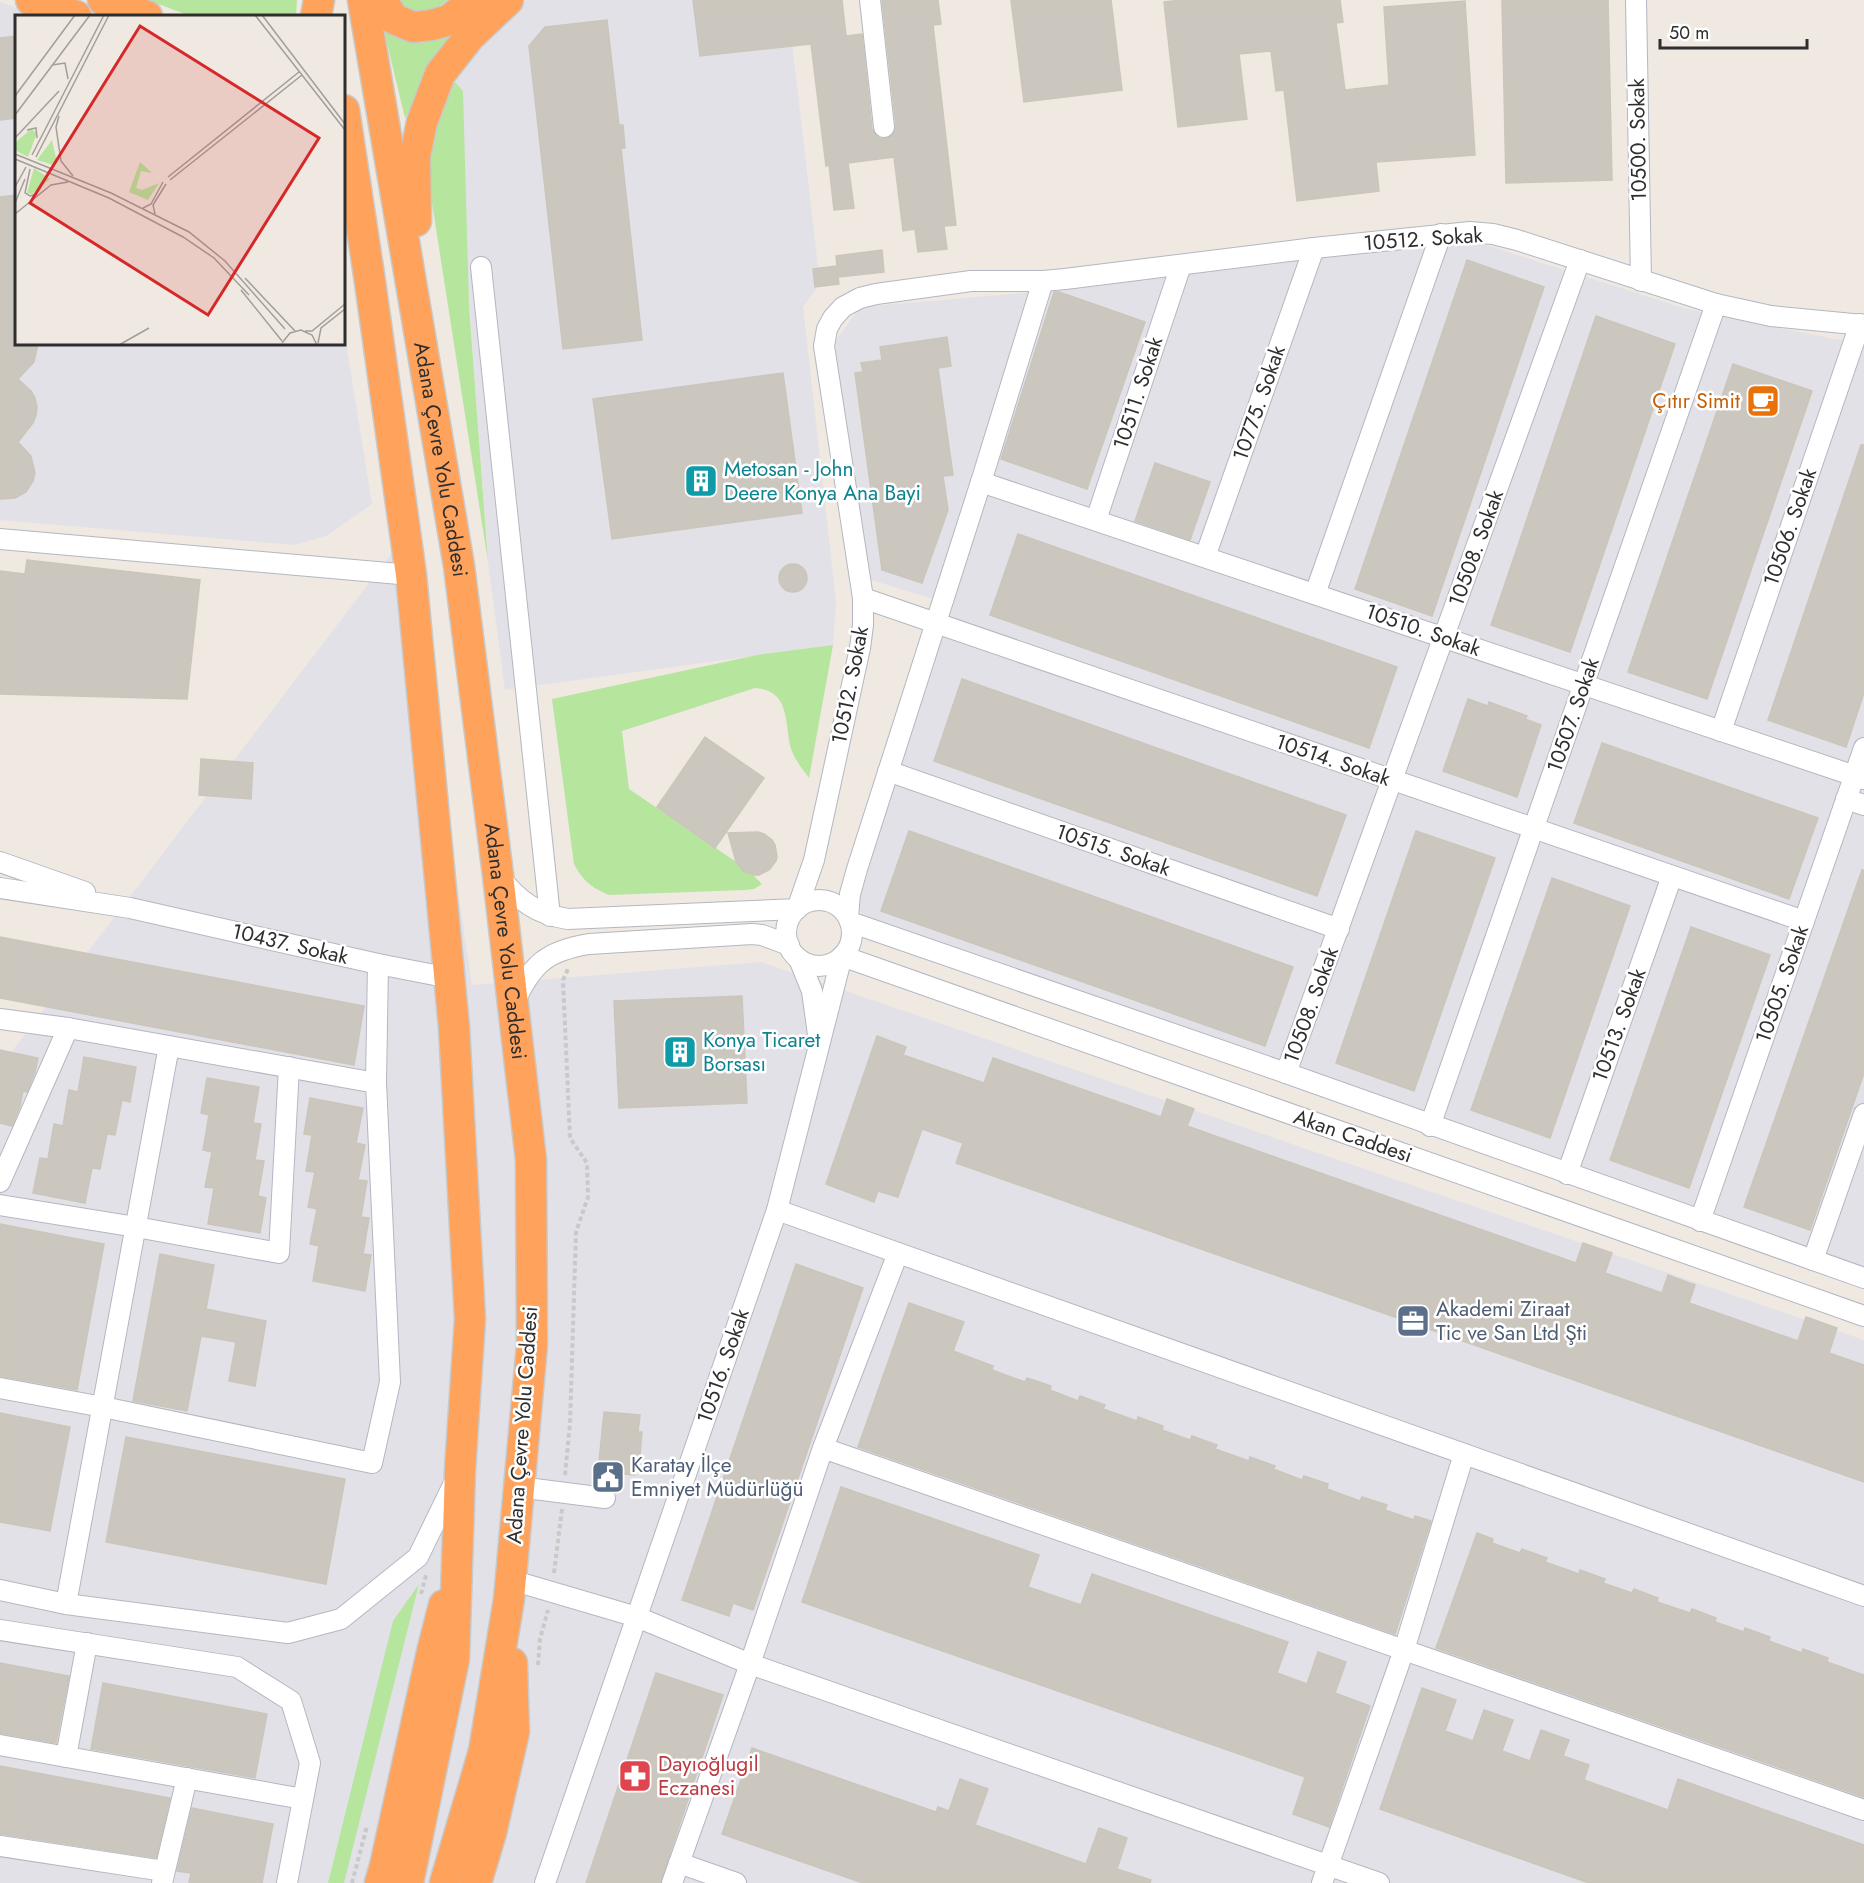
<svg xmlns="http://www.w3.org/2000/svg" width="1864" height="1883" font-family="Jost,sans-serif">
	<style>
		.industrial { fill: #e3e1e8 }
		.green { fill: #b6e59e }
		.building { fill: #cbc7bf; stroke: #cbc5ba; stroke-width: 1.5 }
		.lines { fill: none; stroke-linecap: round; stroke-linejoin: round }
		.minor-casing { stroke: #b4b7c1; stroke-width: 22 }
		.highway-casing { stroke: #c9c9c9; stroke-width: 33 }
		.path { stroke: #c9c9c9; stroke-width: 4; stroke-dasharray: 4.5 3; stroke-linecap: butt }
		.minor { stroke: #fff; stroke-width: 20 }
		.highway { stroke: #ffa35c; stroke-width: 30 }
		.labels { text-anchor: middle; stroke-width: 5; stroke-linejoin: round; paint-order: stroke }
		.street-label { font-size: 21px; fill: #2e2e2e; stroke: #fff }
		.food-label { font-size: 21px; fill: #c56008; stroke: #fff; text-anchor: end }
		.culture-label { font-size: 21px; fill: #0d838f; stroke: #fff; text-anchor: start }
		.service-label { font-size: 21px; fill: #4e5e75; stroke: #fff; text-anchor: start }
		.health-label { font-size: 21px; fill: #be3a42; stroke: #fff; text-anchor: start }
		.inset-road { fill: none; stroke: #a29e99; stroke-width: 1.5 }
		.view { fill: #d62828; fill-opacity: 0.15; stroke: #d62828; stroke-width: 3 }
		.inset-edge { fill: none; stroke: #2e2e2e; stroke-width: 3 }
	</style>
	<rect width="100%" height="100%" fill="#efe9e1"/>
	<g class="industrial">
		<polygon points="527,0 787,0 820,283 803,307 836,602 833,645 505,690 488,562 453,80 483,39"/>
		<polygon points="0,2 43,16 16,16 16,344 344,344 344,331 372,504 328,535 295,545 0,520"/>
		<polygon points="1467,239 1687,309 1835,339 1864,342 1864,1267 864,919 856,901 949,604 865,578 831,347 860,307 1048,291"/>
		<polygon points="405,536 472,985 761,962 1864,1340 1864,1883 0,1883 0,1067"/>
	</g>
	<g class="green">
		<polygon points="148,0 297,0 296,16 190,16"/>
		<path d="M398,0H447C427,17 418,20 398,0Z"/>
		<path d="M467,21L405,118L384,31C420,53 435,41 467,21Z"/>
		<polygon points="453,80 463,91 469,305 488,562 430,190 430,160 433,132"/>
		<path d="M833,645L809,778C802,768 793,758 790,745C785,720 789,690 755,688L622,731L629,789L748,870L762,884L754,889L745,890L609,895C592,888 583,881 574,864L552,699L757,655Z"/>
		<polygon points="419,1584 344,1883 328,1883 393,1621"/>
	</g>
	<g class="building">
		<polygon points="693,0 842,0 846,36 862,34 872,129 879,138 885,139 892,136 895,131 896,126 882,0 938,0 941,24 933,25 956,225 944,226 947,249 918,252 915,229 903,231 894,157 848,163 854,208 834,210 829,165 826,166 811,44 700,56"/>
		<polygon points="1011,0 1111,0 1122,90 1024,102"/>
		<polygon points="1181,0 1340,0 1343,22 1336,23 1345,90 1389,85 1384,7 1465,1 1475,155 1376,162 1379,191 1297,201 1284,90 1276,91 1271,51 1239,54 1247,119 1178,127 1164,2"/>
		<polygon points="1502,0 1608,0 1612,180 1506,183"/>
		<polygon points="607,20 619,125 623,125 625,148 621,148 642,340 563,349 529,46 545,27"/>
		<polygon points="16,36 16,118 0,120 0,38"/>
		<polygon points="16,195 16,344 38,344 34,362 18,379 31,391 35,398 37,407 36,415 33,423 18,442 31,456 35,473 33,481 26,492 15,498 0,499 0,197"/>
		<polygon points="882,250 884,272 838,277 839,284 815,287 813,269 837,266 836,256"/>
		<polygon points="1467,260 1544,287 1432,616 1355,589"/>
		<polygon points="1054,292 1059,292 1145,322 1087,489 1001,459"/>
		<polygon points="1596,316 1675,344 1570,652 1491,625"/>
		<polygon points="947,337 951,366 938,368 953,475 943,476 948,510 922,583 882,570 855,373 863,372 861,363 882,360 880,347"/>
		<polygon points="1733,364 1812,391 1707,699 1628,672"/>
		<polygon points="783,373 802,513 612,539 593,399"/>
		<polygon points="1861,445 1864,445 1864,693 1846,747 1768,720"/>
		<polygon points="1155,463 1210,482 1190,540 1135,521"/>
		<polygon points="1018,534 1397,667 1369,748 990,615"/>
		<polygon points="27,560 200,580 187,699 0,694 0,571 25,574"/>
		<circle cx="793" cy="578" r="14"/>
		<polygon points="962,679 1346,815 1317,896 934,761"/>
		<polygon points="1468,699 1488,706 1489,702 1527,716 1525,719 1541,725 1517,797 1443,771"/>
		<polygon points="705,737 764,778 715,848 657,807"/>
		<polygon points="1602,743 1818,818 1789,899 1574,823"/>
		<polygon points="201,759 253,763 251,799 199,795"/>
		<polygon points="909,831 1293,967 1265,1046 881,911"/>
		<polygon points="1416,831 1495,858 1414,1091 1336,1063"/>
		<polygon points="758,832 764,834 772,840 775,845 777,856 776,861 769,870 759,875 753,875 743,871 736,862 728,833"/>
		<polygon points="1862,870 1864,870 1864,1073 1810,1230 1744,1207"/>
		<polygon points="1552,878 1630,906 1550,1138 1471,1110"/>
		<polygon points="1691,927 1770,955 1689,1188 1610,1160"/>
		<polygon points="0,937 364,1006 354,1065 0,998"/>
		<polygon points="742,996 747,1103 619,1108 614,1001"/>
		<polygon points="877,1036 906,1047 903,1055 984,1083 993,1058 1161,1117 1167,1099 1194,1109 1187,1126 1576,1263 1583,1243 1612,1253 1605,1273 1662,1293 1668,1275 1695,1285 1689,1303 1798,1341 1806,1317 1837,1328 1829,1353 1864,1365 1864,1482 956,1163 963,1143 922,1129 898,1197 878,1191 874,1202 826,1184"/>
		<polygon points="0,1050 38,1058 35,1072 27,1092 23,1091 20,1106 12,1126 0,1123"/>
		<polygon points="84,1057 136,1067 130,1102 122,1100 115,1135 107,1134 100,1169 92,1168 85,1203 33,1193 40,1158 48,1159 54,1124 63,1126 69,1090 78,1092"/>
		<polygon points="207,1078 259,1087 253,1123 261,1124 255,1160 264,1161 258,1196 266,1198 260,1233 208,1224 214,1188 205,1187 212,1152 203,1150 209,1115 201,1113"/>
		<polygon points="310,1098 363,1108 356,1143 365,1145 358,1180 367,1181 361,1217 369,1218 363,1254 371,1255 365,1291 313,1281 319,1246 310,1244 317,1209 308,1207 315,1172 306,1171 312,1135 304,1134"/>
		<polygon points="0,1224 104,1244 77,1390 0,1376"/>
		<polygon points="160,1254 214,1265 206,1309 266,1321 255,1386 229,1381 236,1342 201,1336 187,1411 133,1401"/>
		<polygon points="796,1264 863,1288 753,1610 733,1603 729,1616 682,1600"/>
		<polygon points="909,1303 964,1322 953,1351 993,1366 992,1370 1025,1382 1027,1378 1051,1386 1050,1390 1078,1401 1080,1396 1105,1405 1103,1409 1137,1421 1138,1417 1163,1426 1162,1430 1190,1440 1192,1436 1217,1445 1215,1449 1249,1461 1250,1457 1275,1466 1273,1469 1302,1480 1304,1476 1328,1484 1327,1489 1360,1501 1362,1497 1387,1505 1385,1510 1414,1520 1415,1516 1431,1521 1395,1634 858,1447"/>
		<polygon points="604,1412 640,1415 638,1432 642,1432 639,1466 635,1466 635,1475 598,1472"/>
		<polygon points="0,1413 70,1427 50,1531 0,1522"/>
		<polygon points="126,1437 345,1479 326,1584 106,1542"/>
		<polygon points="841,1487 1039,1555 1028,1587 1081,1605 1092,1574 1288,1642 1277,1673 1307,1684 1318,1652 1346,1662 1335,1693 1370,1706 1329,1827 1293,1814 1305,1777 802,1602"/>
		<polygon points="1477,1533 1493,1539 1492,1543 1520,1553 1522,1549 1547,1558 1545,1562 1579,1574 1580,1570 1605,1579 1603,1583 1632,1593 1634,1589 1658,1598 1657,1602 1690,1613 1692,1609 1716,1618 1715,1622 1744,1632 1745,1628 1770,1637 1769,1641 1802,1653 1803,1649 1828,1658 1827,1662 1864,1675 1864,1797 1436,1648"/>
		<polygon points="0,1663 69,1676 56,1743 0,1733"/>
		<polygon points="656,1673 723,1695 660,1883 586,1883"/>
		<polygon points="103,1683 267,1714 255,1778 91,1749"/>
		<polygon points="1422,1688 1456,1700 1445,1731 1473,1741 1484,1710 1513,1720 1502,1751 1530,1761 1541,1730 1569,1740 1563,1756 1589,1765 1584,1780 1668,1810 1678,1779 1864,1845 1864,1883 1589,1883 1380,1809"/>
		<polygon points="752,1748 936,1812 938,1807 949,1811 960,1779 988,1789 975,1825 1086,1864 1099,1828 1127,1838 1117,1869 1151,1880 1150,1883 863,1883 722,1834"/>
		<polygon points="0,1766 170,1798 156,1858 0,1834"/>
		<polygon points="192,1808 273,1824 262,1883 189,1883 191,1873 177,1871"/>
	</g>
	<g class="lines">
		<defs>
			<g id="minor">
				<polyline points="870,0 884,127"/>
				<polyline points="1636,0 1641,281"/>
				<polyline points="481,267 550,916"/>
				<polyline points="981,482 1864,779"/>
				<polyline points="1096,520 1181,265"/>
				<polyline points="0,539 411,575"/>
				<polyline points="1205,557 1314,248"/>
				<polyline points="1315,594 1441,234"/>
				<polyline points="863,598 1804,921"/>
				<polyline points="1721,731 1860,324"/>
				<polyline points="888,771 1339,929"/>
				<polyline points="1846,799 1864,805"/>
				<polyline points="0,862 85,892"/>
				<path d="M499,876C519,901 536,914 568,919L797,909L814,860L860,648L863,625V598L824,346L827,329L833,318L843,307L860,298L876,294L971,281H1043L1065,279L1314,248L1470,232L1493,234L1517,240L1716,304L1771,316L1864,325"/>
				<polyline points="0,888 130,908 378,964 450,978"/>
				<circle cx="819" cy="933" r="33"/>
				<polyline points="848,917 850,894 857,869 981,482 1043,281"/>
				<polyline points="850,922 1286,1073 1864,1278"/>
				<polyline points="799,959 812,991 818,1035"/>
				<path d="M514,1003C532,964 546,951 589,944L752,934L762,935L789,945"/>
				<polyline points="0,1019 68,1028 376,1083 378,964"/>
				<polyline points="1286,1073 1580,260"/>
				<polyline points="1430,1126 1716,304"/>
				<polyline points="1567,1174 1672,876"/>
				<polyline points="0,1182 68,1028"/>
				<polyline points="0,1205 136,1227 279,1253 289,1067"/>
				<polyline points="777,1210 1864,1596"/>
				<polyline points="1700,1221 1864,748"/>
				<polyline points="1813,1260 1864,1114"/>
				<polyline points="0,1388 103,1407 372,1463 390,1382 376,1083"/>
				<polyline points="823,1448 1864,1810"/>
				<polyline points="519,1487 605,1498"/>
				<polyline points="511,1580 637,1617 750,1664 1379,1883"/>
				<polyline points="0,1590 66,1604 288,1633 341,1619 418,1557 455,1481"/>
				<polyline points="66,1604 169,1046"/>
				<polyline points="0,1630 237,1667 291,1701 310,1763 287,1883"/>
				<polyline points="0,1745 303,1799"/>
				<polyline points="66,1757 87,1643"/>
				<polyline points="0,1846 164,1871"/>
				<polyline points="679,1863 736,1883"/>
				<polyline points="162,1883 187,1778"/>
				<polyline points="545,1883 777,1210 842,956 1864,1316"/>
				<polyline points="672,1883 750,1664 823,1448 898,1253"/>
				<polyline points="1322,1883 1404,1650 1464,1454"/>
			</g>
			<g id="highway">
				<polyline points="31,0 76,16"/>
				<polyline points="103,0 147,16"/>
				<path id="s1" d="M363,0L459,566L498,875L531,1160L532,1345L509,1599L484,1751L445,1883"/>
				<polyline points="381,0 394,19 413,27 432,25 449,20 474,0"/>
				<polyline points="316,16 319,0"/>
				<polyline points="344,110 370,282 411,575 454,1027 470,1319 460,1470 454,1659 408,1883"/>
				<polyline points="416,221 415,156 422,122 440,74 470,36 508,0"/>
				<polyline points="380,1883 385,1866 432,1652 444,1605"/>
				<polyline points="476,1883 491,1833 514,1732 512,1663"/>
			</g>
		</defs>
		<use href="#minor" class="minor-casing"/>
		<use href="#highway" class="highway-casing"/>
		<g class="path">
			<polyline points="565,1475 570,1424 576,1232 588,1197 587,1163 570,1138 563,980 568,969"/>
			<polyline points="554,1573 562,1509"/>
			<polyline points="421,1594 426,1575"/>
			<polyline points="538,1665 540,1639 548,1610"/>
			<polyline points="352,1883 367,1826"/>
		</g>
		<use href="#minor" class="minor"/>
		<use href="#highway" class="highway"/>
	</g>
	<defs>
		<symbol id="cafe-square" viewBox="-11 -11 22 22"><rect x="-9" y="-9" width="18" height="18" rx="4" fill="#e8710a" stroke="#fff"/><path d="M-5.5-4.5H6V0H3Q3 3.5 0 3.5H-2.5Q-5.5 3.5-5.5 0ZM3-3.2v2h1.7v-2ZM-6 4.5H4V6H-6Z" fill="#fff"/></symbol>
		<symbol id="building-square" viewBox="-11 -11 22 22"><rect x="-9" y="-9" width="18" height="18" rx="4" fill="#0f9aa8" stroke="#fff"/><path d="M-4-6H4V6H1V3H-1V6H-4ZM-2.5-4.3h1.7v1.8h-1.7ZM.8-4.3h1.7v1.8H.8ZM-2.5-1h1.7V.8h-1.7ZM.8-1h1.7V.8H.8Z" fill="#fff"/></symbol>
		<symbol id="office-square" viewBox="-11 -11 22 22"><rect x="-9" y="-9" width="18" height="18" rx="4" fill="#5c6f8a" stroke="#fff"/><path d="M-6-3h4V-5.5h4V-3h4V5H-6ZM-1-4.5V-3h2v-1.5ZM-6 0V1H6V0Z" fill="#fff"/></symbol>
		<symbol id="civic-square" viewBox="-11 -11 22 22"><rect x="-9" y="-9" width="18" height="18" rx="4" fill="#5c6f8a" stroke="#fff"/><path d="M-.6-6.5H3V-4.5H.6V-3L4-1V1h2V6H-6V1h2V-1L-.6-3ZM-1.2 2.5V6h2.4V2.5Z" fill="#fff"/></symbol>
		<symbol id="pharmacy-square" viewBox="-11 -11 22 22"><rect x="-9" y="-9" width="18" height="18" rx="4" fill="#e0444e" stroke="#fff"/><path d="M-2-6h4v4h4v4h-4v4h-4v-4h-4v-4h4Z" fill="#fff"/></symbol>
	</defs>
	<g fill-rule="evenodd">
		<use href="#cafe-square" x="1744" y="382" width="38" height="38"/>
		<use href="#building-square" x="682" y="462" width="38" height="38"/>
		<use href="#building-square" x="661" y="1033" width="38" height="38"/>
		<use href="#office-square" x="1394" y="1302" width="38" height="38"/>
		<use href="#civic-square" x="589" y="1458" width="38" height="38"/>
		<use href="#pharmacy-square" x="616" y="1757" width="38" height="38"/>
	</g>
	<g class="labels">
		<g class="street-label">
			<text transform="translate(1638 140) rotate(-91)" y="7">10500. Sokak</text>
			<text transform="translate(1423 239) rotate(-4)" y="7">10512. Sokak</text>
			<text transform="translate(1138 393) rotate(-72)" y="7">10511. Sokak</text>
			<text transform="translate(1259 403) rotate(-71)" y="7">10775. Sokak</text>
			<text dy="7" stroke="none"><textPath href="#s1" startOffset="466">Adana Çevre Yolu Caddesi</textPath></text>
			<text transform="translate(1790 527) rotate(-71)" y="7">10506. Sokak</text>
			<text transform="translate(1476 548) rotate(-70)" y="7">10508. Sokak</text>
			<text transform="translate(1423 630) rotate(19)" y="7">10510. Sokak</text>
			<text transform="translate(850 685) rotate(-79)" y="7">10512. Sokak</text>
			<text transform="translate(1573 715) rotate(-71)" y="7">10507. Sokak</text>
			<text transform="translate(1333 760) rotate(19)" y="7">10514. Sokak</text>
			<text transform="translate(1113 850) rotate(19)" y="7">10515. Sokak</text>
			<text dy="7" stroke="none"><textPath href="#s1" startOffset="952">Adana Çevre Yolu Caddesi</textPath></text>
			<text transform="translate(290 944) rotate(13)" y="7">10437. Sokak</text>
			<text transform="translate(1782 984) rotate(-71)" y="7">10505. Sokak</text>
			<text transform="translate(1311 1005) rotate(-70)" y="7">10508. Sokak</text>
			<text transform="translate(1619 1025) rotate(-70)" y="7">10513. Sokak</text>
			<text transform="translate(1353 1136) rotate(19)" y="7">Akan Caddesi</text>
			<text transform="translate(723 1366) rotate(-71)" y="7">10516. Sokak</text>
			<text transform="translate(522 1425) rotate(-86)" y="7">Adana Çevre Yolu Caddesi</text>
		</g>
		<g class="food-label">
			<text x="1740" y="408">Çıtır Simit</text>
		</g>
		<g class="culture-label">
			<text x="724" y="476">Metosan - John<tspan x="724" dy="24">Deere Konya Ana Bayi</tspan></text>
			<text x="703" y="1047">Konya Ticaret<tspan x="703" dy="24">Borsası</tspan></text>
		</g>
		<g class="service-label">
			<text x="1436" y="1316">Akademi Ziraat<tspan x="1436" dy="24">Tic ve San Ltd Şti</tspan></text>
			<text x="631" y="1472">Karatay İlçe<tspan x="631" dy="24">Emniyet Müdürlüğü</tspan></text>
		</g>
		<g class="health-label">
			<text x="658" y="1771">Dayıoğlugil<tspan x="658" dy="24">Eczanesi</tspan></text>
		</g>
	</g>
	<g transform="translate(15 15)">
		<rect width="330" height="330" fill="#efe9e1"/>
		<path d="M16,114L22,118L13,142L0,135V128ZM37,125L42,148L38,150L22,145ZM125,147L137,158L126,156L121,173L127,175L144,168L133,185L114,177ZM19,153L35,164L17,179L12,178Z" fill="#b6e59e"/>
		<path class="inset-road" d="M240,0L330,115M247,0L330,109M37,50L50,48L53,64M0,81L60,0M0,100L75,0M44,101L41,112L46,146L58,161M12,115L21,113L22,123M0,123L44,76M0,139L96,178L174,217L210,246L270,314M17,140L89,0M21,142L94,0M0,144L94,183L168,222L199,243L234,280M15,154L10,178L15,181L21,179M153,162L284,57M155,165L287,60M0,172L11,152M0,188L10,164M128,193L136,189L148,167M0,199L36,170L53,167M140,199L138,190L151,169M230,263L280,316M226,275L267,326M290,316H297L330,289M267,328L275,318L286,315L297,320L302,330M303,328L306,313L330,294M104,330L134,313"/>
		<path class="view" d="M125,11L304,123L193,300L15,188Z"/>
		<rect width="330" height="330" class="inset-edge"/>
	</g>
	<path d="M1660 39v9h147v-9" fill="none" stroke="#2e2e2e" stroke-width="3"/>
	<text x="1669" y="39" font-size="18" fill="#2e2e2e" stroke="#ffffff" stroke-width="4.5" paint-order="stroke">50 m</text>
</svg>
